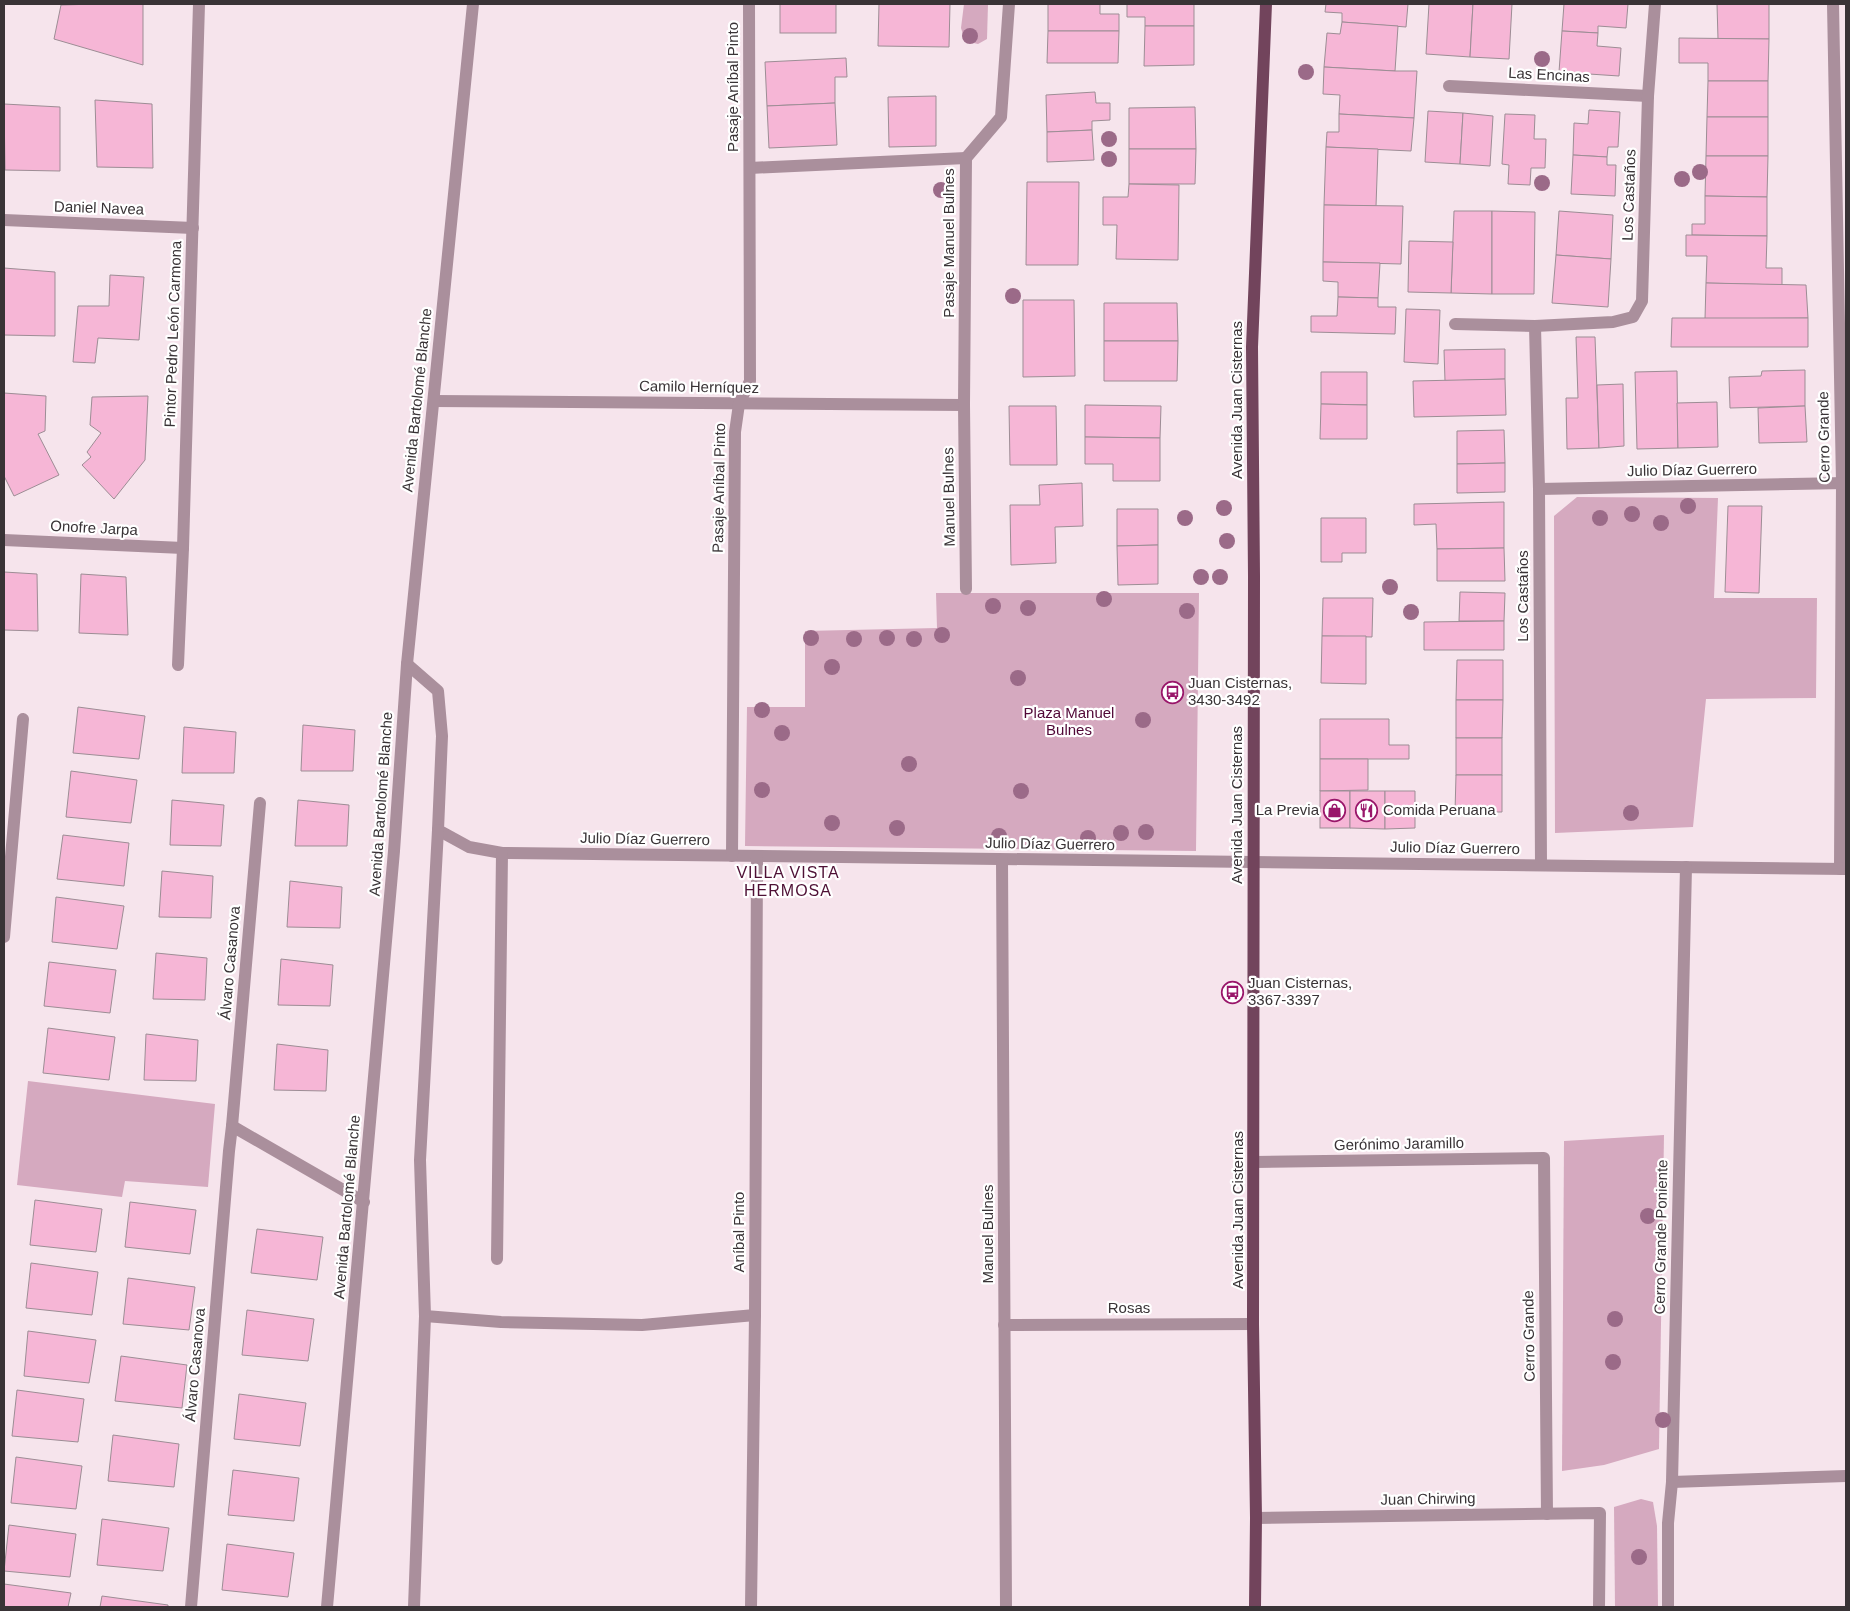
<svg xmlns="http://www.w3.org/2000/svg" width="1850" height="1611" font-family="Helvetica,sans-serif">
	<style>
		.green { fill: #d5a9bf }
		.building { fill: #f6b6d6; stroke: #9d8d95 }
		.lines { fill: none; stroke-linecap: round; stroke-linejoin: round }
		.minor { stroke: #aa8f9c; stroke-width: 12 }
		.major { stroke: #72445c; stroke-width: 12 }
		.tree { fill: #9b6a88 }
		.labels { text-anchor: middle; stroke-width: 4.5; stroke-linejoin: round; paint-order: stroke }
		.street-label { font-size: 15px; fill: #393336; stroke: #fff }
		.poi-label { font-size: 15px; fill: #393336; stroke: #fff; text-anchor: start }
		.park-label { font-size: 15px; fill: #500736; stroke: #fff }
		.neighbourhood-label { font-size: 16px; letter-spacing: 1px; fill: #4e1035; stroke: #fff }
	</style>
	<rect width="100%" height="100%" fill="#f6e4ec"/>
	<g class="green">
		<polygon points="964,4 988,4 987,39 978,44 965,41 961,28"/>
		<polygon points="1577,497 1718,498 1714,598 1817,598 1816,698 1706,699 1693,827 1555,833 1554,516"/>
		<polygon points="936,593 1199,593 1196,851 745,846 747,707 805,707 805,631 937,628"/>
		<polygon points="28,1081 215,1104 208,1187 125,1181 122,1197 17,1185"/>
		<polygon points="1664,1135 1659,1449 1604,1465 1562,1471 1564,1141"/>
		<polygon points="1641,1499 1653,1502 1657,1526 1658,1607 1615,1607 1614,1507"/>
	</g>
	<g class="building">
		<polygon points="96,4 143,4 143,65 54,39 61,5"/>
		<rect x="780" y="4" width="56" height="29"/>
		<polygon points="879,4 950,4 949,47 878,46"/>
		<polygon points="1048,4 1100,4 1100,14 1119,14 1119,31 1048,31"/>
		<polygon points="1127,4 1194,4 1194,26 1145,26 1145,17 1127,17"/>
		<polygon points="1326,4 1408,4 1406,27 1342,22 1342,13 1325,12"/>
		<polygon points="1429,4 1473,4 1470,57 1426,54"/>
		<polygon points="1473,4 1512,4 1509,59 1470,57"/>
		<polygon points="1564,4 1628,4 1626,28 1598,26 1598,33 1562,31"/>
		<polygon points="1717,4 1769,4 1769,39 1718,39"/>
		<polygon points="1342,22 1398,26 1395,71 1324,67 1327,33 1340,34"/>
		<polygon points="1145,26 1194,26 1194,65 1144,66"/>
		<polygon points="1048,31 1119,31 1118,63 1047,63"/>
		<polygon points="1562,31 1598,33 1597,46 1621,48 1619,76 1559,72"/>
		<polygon points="1679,38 1769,39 1768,81 1708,81 1708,63 1679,63"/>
		<polygon points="846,58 847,77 835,77 835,103 767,106 765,62"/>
		<polygon points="1324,67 1395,71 1417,71 1414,118 1339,114 1340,95 1323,94"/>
		<polygon points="1708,81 1768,81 1768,117 1707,117"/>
		<polygon points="1095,92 1096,103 1110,103 1110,120 1092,121 1092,130 1047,132 1046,95"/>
		<polygon points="936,96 936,146 889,147 888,97"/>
		<polygon points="95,100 152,104 153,168 97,167"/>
		<polygon points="835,103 837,145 769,148 767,106"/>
		<polygon points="4,104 60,107 60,171 5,170"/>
		<polygon points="1195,107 1196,149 1129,149 1129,108"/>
		<polygon points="1589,110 1620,112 1618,147 1608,147 1607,157 1573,155 1574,123 1588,124"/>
		<polygon points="1428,111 1463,113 1460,164 1425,162"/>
		<polygon points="1463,113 1493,116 1490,166 1460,164"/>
		<polygon points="1339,114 1414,118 1411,151 1326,147 1327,132 1339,132"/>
		<polygon points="1505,114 1535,115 1534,139 1546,139 1545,168 1531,168 1530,185 1508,184 1509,165 1502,164"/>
		<polygon points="1707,117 1768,117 1768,156 1706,156"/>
		<polygon points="1092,130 1094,160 1047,162 1047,132"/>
		<polygon points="1326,147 1378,149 1376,206 1324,205"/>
		<polygon points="1129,149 1196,149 1195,184 1129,184"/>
		<polygon points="1573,155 1607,157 1607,165 1616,165 1615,196 1571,194"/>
		<polygon points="1706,156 1768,156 1767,197 1705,196"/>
		<polygon points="1027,182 1079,182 1078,265 1026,265"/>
		<polygon points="1129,184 1179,185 1178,260 1116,259 1117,225 1103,225 1103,197 1128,197"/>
		<polygon points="1705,196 1767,197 1767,236 1692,235 1692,224 1705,224"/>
		<polygon points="1324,205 1403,206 1401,264 1323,262"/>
		<polygon points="1454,211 1492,211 1492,294 1451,293"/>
		<polygon points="1492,211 1535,212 1534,294 1492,294"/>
		<polygon points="1559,211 1613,215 1611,259 1556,255"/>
		<polygon points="1686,235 1767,236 1766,268 1782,268 1782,285 1706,283 1707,256 1686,256"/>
		<polygon points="1409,241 1453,242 1451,293 1408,292"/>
		<polygon points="1556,255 1611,259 1608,307 1552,303"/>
		<polygon points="1323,262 1380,263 1378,298 1338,297 1338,282 1323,281"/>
		<polygon points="4,268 55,272 55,336 4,335"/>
		<polygon points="110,275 144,277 139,340 98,338 95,363 73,362 78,306 109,306"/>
		<polygon points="1706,283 1806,285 1808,318 1705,319"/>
		<polygon points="1338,297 1378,298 1378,307 1396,307 1395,334 1311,332 1311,316 1337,316"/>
		<polygon points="1023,300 1074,300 1075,376 1023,377"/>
		<polygon points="1104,303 1177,303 1178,341 1104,341"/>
		<polygon points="1406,309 1440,310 1438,364 1404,362"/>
		<polygon points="1672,318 1808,318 1808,347 1671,347"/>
		<polygon points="1576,337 1595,337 1599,448 1567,449 1566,398 1578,398"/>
		<polygon points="1104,341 1178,341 1177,381 1104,381"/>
		<polygon points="1505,349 1505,379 1445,381 1444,350"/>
		<polygon points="1805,370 1805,406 1730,408 1729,377 1761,376 1762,371"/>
		<polygon points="1677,371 1678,448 1637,449 1635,372"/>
		<polygon points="1321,372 1367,372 1367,405 1321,404"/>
		<polygon points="1505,379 1506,415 1414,417 1413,381"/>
		<polygon points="1623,384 1624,446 1599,448 1597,385"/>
		<polygon points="4,393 46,396 45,431 38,434 59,475 14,496 4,476"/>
		<polygon points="148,396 145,460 114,499 82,465 91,457 87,452 101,433 90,425 92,397"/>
		<polygon points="1717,402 1718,447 1678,448 1677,403"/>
		<polygon points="1321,404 1367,405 1367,439 1320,439"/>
		<polygon points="1085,405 1161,406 1160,438 1085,437"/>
		<polygon points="1009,406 1056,406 1057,465 1010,465"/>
		<polygon points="1805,406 1807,442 1759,443 1758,408"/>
		<polygon points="1504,430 1505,463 1457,464 1457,431"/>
		<polygon points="1085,437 1160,438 1160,481 1113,481 1113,464 1085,464"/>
		<polygon points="1505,463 1505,492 1457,493 1457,464"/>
		<polygon points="1082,483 1083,526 1055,527 1056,563 1011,565 1010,505 1040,505 1039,485"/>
		<polygon points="1504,502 1504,548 1437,549 1436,524 1414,525 1414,504"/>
		<polygon points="1728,506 1762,506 1759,593 1725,592"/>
		<polygon points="1117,509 1158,509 1158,545 1117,546"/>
		<polygon points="1321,518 1366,518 1366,553 1342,553 1342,562 1321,562"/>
		<polygon points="1158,545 1158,584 1118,585 1117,546"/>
		<polygon points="1504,548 1505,581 1437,581 1437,549"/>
		<polygon points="4,572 37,574 38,631 4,630"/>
		<polygon points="81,574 126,577 128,635 79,633"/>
		<polygon points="1460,592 1505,593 1504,621 1459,621"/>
		<polygon points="1323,598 1373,598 1372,637 1322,636"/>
		<polygon points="1504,621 1504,650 1424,650 1424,622"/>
		<polygon points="1322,636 1366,636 1366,684 1321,683"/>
		<polygon points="1457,660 1503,660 1503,700 1456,700"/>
		<polygon points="1456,700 1503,700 1502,738 1456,738"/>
		<polygon points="78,707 145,716 139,759 73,753"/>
		<polygon points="1320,719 1389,719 1389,745 1409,745 1409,759 1320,759"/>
		<polygon points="303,725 355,730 353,771 301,771"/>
		<polygon points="184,727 236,732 234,773 182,773"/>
		<rect x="1456" y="738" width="46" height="37"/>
		<polygon points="1320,759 1368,759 1368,790 1320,791"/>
		<polygon points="71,771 137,780 131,823 66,817"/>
		<polygon points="1456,775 1502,775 1502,812 1455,812"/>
		<rect x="1320" y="791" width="30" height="37"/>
		<polygon points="1350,791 1385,791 1385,829 1350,828"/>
		<polygon points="1385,791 1415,791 1415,828 1385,829"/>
		<polygon points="172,800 224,805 221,846 170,845"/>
		<polygon points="298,800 349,805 347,846 295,846"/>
		<polygon points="63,835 129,843 124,886 57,879"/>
		<polygon points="162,871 213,876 211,918 159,917"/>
		<polygon points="290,881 342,887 340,928 287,927"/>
		<polygon points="56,897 124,906 117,949 52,942"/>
		<polygon points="156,953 207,958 205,1000 153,999"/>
		<polygon points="281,959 333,965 330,1006 278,1005"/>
		<polygon points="49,962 116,970 110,1013 44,1006"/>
		<polygon points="48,1028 115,1037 109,1080 43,1073"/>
		<polygon points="146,1034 198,1040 196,1081 144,1080"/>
		<polygon points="277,1044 328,1050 326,1091 274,1090"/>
		<polygon points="35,1200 102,1209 96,1252 30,1245"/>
		<polygon points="130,1202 196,1210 190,1254 125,1247"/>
		<polygon points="257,1229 323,1237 317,1280 251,1273"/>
		<polygon points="31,1263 98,1272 92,1315 26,1308"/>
		<polygon points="128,1278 195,1287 189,1330 123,1324"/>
		<polygon points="247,1310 314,1319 308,1361 242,1355"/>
		<polygon points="28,1331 96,1340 89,1383 24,1376"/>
		<polygon points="121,1356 187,1365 182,1408 115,1401"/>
		<polygon points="17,1390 84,1399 78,1442 12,1436"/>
		<polygon points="239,1394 306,1403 300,1446 234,1439"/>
		<polygon points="113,1435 179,1444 174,1487 108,1481"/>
		<polygon points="16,1457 82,1466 76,1509 11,1503"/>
		<polygon points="233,1470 299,1478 294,1521 228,1515"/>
		<polygon points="102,1519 169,1528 163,1571 97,1565"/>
		<polygon points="9,1525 76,1534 70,1577 4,1571"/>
		<polygon points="227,1544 294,1553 288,1597 222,1590"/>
		<polygon points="4,1584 71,1593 68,1607 4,1607"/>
		<polygon points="102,1596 168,1605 168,1607 100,1607"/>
	</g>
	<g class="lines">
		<g class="minor">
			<polyline points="1833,4 1842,483 1840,869"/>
			<polyline points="1449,86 1648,96"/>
			<polyline points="750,168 966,158"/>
			<polyline points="4,220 193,228"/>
			<polyline points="1455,324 1535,326 1613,322 1633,317 1642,301 1648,96 1655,4"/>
			<polyline points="1535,326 1539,489 1541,865"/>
			<polyline points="434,401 964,405"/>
			<polyline points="1539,489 1846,483"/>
			<polyline points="4,540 183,548"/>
			<polyline points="966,589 964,405 966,158 1001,117 1009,4"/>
			<polyline points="407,664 438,691 442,736 438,830 469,847 502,853 1846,869"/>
			<polyline points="178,665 183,548 199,4"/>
			<polyline points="732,856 735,432 739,404 750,381 749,4"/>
			<polyline points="1002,860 1006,1607"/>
			<polyline points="4,937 23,719"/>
			<polyline points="232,1126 364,1202"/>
			<polyline points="1255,1162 1544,1158 1547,1514"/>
			<polyline points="497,1259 502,853"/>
			<polyline points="425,1316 501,1322 642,1325 755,1315"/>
			<polyline points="1004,1325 1253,1324"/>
			<polyline points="1672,1482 1846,1476"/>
			<polyline points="1256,1518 1600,1513 1599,1607"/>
			<polyline points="191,1607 229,1151 232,1126 260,803"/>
			<polyline points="327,1607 394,851 407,664 473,4"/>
			<polyline points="414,1607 425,1316 420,1160 438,830"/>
			<polyline points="751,1607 755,1315 757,856"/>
			<polyline points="1668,1607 1668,1523 1672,1482 1686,867"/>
		</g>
		<polyline class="major" points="1255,1607 1256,1518 1253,1324 1254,576 1252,347 1266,4"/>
	</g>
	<g class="tree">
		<circle cx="970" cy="36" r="8"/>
		<circle cx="1542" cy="59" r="8"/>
		<circle cx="1306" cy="72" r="8"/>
		<circle cx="1109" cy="139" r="8"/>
		<circle cx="1109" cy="159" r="8"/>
		<circle cx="1700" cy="172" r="8"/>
		<circle cx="1682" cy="179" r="8"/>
		<circle cx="1542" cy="183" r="8"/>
		<circle cx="941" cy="190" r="8"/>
		<circle cx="1013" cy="296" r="8"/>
		<circle cx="1688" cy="506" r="8"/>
		<circle cx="1224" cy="508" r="8"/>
		<circle cx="1632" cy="514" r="8"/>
		<circle cx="1185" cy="518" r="8"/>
		<circle cx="1600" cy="518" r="8"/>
		<circle cx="1661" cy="523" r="8"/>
		<circle cx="1227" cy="541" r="8"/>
		<circle cx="1201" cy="577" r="8"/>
		<circle cx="1220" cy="577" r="8"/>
		<circle cx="1390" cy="587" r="8"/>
		<circle cx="1104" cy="599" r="8"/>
		<circle cx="993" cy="606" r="8"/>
		<circle cx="1028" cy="608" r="8"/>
		<circle cx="1187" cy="611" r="8"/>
		<circle cx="1411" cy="612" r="8"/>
		<circle cx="942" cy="635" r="8"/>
		<circle cx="811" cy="638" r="8"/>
		<circle cx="887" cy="638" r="8"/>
		<circle cx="854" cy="639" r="8"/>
		<circle cx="914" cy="639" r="8"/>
		<circle cx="832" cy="667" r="8"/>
		<circle cx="1018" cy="678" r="8"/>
		<circle cx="762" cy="710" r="8"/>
		<circle cx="1143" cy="720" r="8"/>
		<circle cx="782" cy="733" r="8"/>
		<circle cx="909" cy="764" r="8"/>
		<circle cx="762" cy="790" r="8"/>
		<circle cx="1021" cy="791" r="8"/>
		<circle cx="1631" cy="813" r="8"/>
		<circle cx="832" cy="823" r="8"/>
		<circle cx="897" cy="828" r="8"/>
		<circle cx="1146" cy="832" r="8"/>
		<circle cx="1121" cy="833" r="8"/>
		<circle cx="999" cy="836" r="8"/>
		<circle cx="1088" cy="838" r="8"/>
		<circle cx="1648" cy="1216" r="8"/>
		<circle cx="1615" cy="1319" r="8"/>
		<circle cx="1613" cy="1362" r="8"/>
		<circle cx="1663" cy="1420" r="8"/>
		<circle cx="1639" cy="1557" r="8"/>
	</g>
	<defs>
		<symbol id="bus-ring" viewBox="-11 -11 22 22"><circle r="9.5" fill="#fff" stroke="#99166a" stroke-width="1.5"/><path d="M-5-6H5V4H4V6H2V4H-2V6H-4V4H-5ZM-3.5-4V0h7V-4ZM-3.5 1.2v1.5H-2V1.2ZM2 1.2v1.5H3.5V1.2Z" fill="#99166a"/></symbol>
		<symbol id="shop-ring" viewBox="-11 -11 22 22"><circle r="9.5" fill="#fff" stroke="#99166a" stroke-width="1.5"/><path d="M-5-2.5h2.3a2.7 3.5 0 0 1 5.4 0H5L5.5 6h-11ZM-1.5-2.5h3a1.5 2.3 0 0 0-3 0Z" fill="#99166a"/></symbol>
		<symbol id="restaurant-ring" viewBox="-11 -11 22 22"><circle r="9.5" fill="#fff" stroke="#99166a" stroke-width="1.5"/><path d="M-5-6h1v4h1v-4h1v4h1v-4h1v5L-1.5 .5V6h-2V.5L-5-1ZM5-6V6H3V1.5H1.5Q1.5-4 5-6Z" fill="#99166a"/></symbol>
	</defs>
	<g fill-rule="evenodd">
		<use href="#bus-ring" x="1160" y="680" width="25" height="25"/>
		<use href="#shop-ring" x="1322" y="798" width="25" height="25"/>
		<use href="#restaurant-ring" x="1354" y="798" width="25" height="25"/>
		<use href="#bus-ring" x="1220" y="980" width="25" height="25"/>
	</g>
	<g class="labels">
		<g class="street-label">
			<text transform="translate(1549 75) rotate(3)" y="5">Las Encinas</text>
			<text transform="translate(733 87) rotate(-90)" y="5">Pasaje Aníbal Pinto</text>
			<text transform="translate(1629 195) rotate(-88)" y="5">Los Castaños</text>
			<text transform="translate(99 208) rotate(2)" y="5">Daniel Navea</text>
			<text transform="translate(949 243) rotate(-90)" y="5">Pasaje Manuel Bulnes</text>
			<text transform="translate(173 334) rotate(-88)" y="5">Pintor Pedro León Carmona</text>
			<text transform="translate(699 387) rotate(1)" y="5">Camilo Herníquez</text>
			<text transform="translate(417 400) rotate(-84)" y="5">Avenida Bartolomé Blanche</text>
			<text transform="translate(1237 400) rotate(-90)" y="5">Avenida Juan Cisternas</text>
			<text transform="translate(1824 437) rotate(-91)" y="5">Cerro Grande</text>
			<text transform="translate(1692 470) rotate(-1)" y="5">Julio Díaz Guerrero</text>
			<text transform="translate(719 488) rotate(-89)" y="5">Pasaje Aníbal Pinto</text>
			<text transform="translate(949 497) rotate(-91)" y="5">Manuel Bulnes</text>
			<text transform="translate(94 528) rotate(3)" y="5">Onofre Jarpa</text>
			<text transform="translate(1523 596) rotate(-90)" y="5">Los Castaños</text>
			<text transform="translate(381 804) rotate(-86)" y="5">Avenida Bartolomé Blanche</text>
			<text transform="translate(1237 805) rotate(-90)" y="5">Avenida Juan Cisternas</text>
			<text transform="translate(645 839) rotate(1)" y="5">Julio Díaz Guerrero</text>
			<text transform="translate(1050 844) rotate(1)" y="5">Julio Díaz Guerrero</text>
			<text transform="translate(1455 848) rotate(1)" y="5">Julio Díaz Guerrero</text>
			<text transform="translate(230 963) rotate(-85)" y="5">Álvaro Casanova</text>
			<text transform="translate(1399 1144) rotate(-1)" y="5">Gerónimo Jaramillo</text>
			<text transform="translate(347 1207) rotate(-85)" y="5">Avenida Bartolomé Blanche</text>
			<text transform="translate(1238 1210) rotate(-90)" y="5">Avenida Juan Cisternas</text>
			<text transform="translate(739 1232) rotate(-90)" y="5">Aníbal Pinto</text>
			<text transform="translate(988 1234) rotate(-90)" y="5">Manuel Bulnes</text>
			<text transform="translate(1661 1237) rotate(-89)" y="5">Cerro Grande Poniente</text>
			<text x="1129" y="1313">Rosas</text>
			<text transform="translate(1529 1336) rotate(-91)" y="5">Cerro Grande</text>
			<text transform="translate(195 1365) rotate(-85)" y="5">Álvaro Casanova</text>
			<text transform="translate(1428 1499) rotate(-1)" y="5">Juan Chirwing</text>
		</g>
		<g class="poi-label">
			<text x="1188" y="688">Juan Cisternas,<tspan x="1188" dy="17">3430-3492</tspan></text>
			<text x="1319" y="815" text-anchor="end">La Previa</text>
			<text x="1383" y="815">Comida Peruana</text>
			<text x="1248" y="988">Juan Cisternas,<tspan x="1248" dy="17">3367-3397</tspan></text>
		</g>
		<g class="park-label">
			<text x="1069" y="718">Plaza Manuel<tspan x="1069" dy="17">Bulnes</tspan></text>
		</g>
		<g class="neighbourhood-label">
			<text x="788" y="878">VILLA VISTA<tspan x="788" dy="18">HERMOSA</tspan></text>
		</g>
	</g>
	<rect width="1850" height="1611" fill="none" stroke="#393336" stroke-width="10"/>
</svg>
